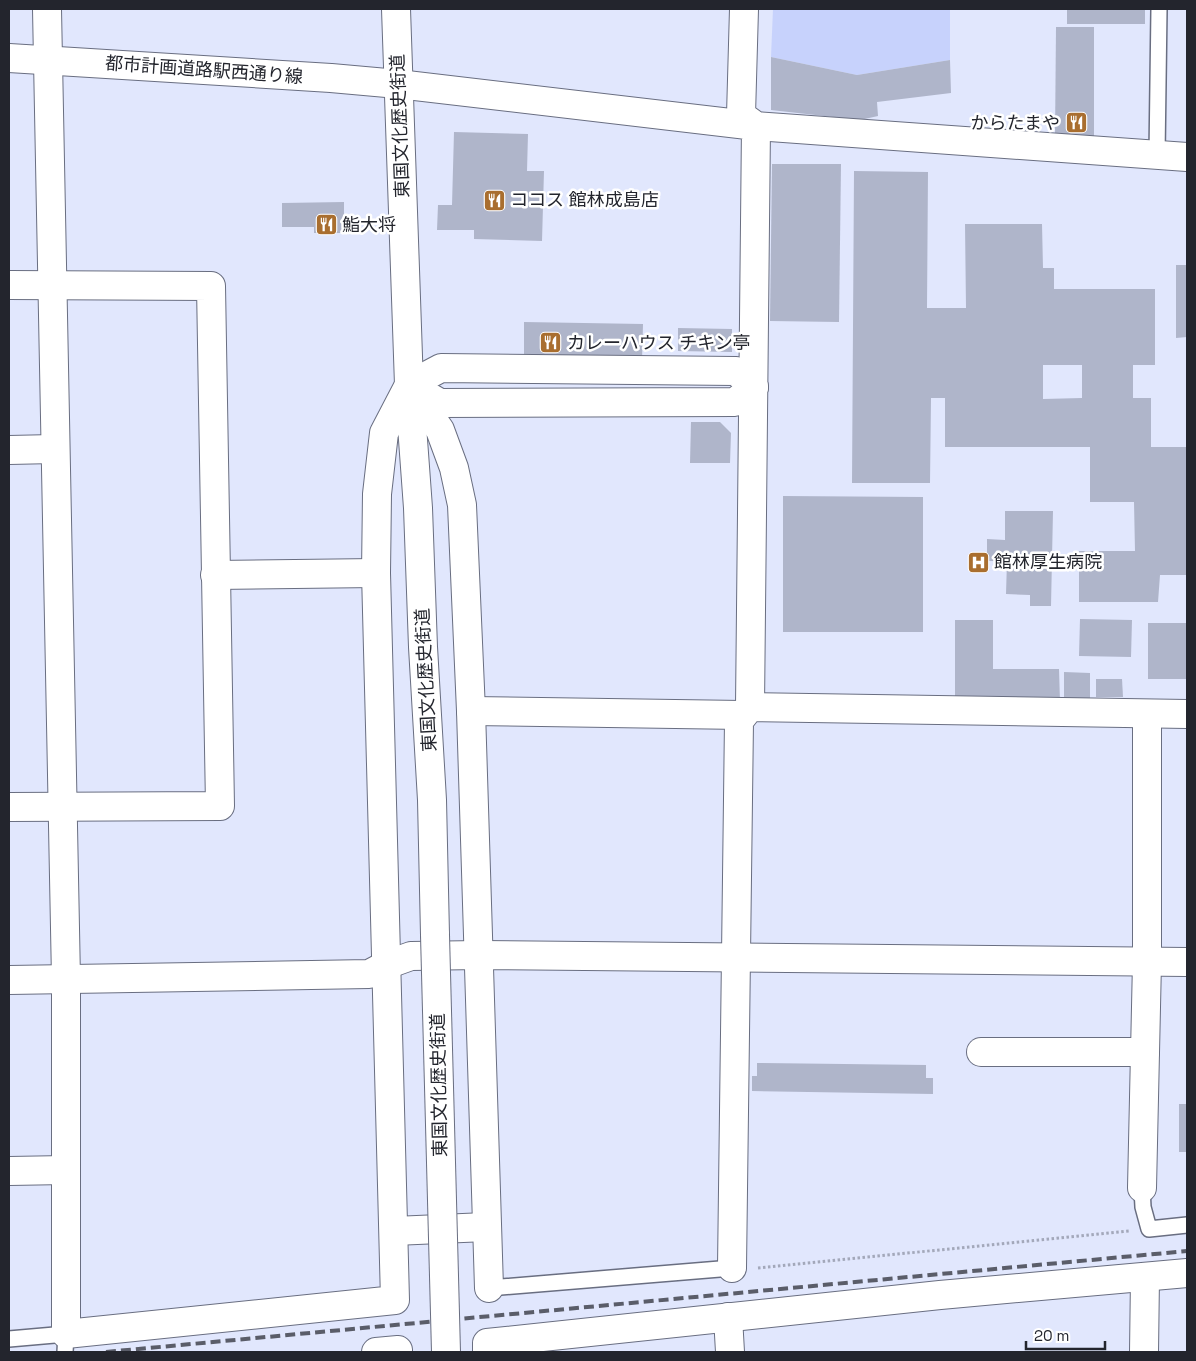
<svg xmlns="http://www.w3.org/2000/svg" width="1196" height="1361" font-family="'Space Grotesk','Noto Sans JP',sans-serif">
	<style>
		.green { fill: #c7d2fc }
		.building { fill: #afb5ca; fill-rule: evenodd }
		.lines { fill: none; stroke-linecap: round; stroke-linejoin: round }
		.lane-casing { stroke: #696e81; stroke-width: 18 }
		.street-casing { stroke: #696e81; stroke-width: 30 }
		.secondary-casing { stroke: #696e81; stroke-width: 30 }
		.highway-casing { stroke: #696e81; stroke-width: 30 }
		.path { stroke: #a3a8ba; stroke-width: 3; stroke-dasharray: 2.5 2.5; stroke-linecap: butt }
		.lane { stroke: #fff; stroke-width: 15 }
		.street { stroke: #fff; stroke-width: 28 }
		.secondary { stroke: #fff; stroke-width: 28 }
		.highway { stroke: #fff; stroke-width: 28 }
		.rail { stroke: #5a5d69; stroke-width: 4; stroke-dasharray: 10 5; stroke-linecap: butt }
		.highway-bridge-casing { stroke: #696e81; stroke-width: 30; stroke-linecap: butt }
		.highway-bridge { stroke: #fff; stroke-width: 28 }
		.labels { text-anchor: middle; stroke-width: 5; stroke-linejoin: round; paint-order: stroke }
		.street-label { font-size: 18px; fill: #23252d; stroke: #fff }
		.poi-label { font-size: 18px; fill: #23252d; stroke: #fff; text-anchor: start }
	</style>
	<rect width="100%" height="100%" fill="#e1e7fd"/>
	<polygon class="green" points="773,9 950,9 950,60 857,75 771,57"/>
	<g class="building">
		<rect x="1067" y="9" width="78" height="15"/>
		<polygon points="1056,27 1094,27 1094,138 1055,137"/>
		<polygon points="771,57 857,75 950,60 951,93 877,102 878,116 860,120 771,110"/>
		<polygon points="454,132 528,134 527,171 544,171 542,241 474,239 474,230 437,230 438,205 452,205"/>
		<polygon points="772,164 841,164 839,322 770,321"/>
		<path d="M854,171L928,172L927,308H966L965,224H1042L1043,268H1054V289H1155V365H1133V398H1151V447H1187V575H1160L1158,602H1079V551H1135L1134,502H1090V447H945V398H931L930,483H852ZM1043,365H1082V398L1043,399Z"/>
		<polygon points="344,202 344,233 314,233 314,227 282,227 282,203"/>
		<polygon points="1176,265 1187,265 1187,337 1176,338"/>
		<polygon points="524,322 643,324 642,361 524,359"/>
		<polygon points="678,328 732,329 732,352 678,351"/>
		<polygon points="691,422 720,422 731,433 730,463 690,463"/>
		<polygon points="783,496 923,497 923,632 783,632"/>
		<polygon points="1005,511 1053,511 1051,606 1030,606 1030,595 1006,594 1007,561 987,561 987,539 1005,540"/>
		<polygon points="1080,619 1132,620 1131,657 1079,656"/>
		<polygon points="955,620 993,620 993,669 1059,669 1060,702 955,697"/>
		<rect x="1148" y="623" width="39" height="56"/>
		<polygon points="1064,672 1090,673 1090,698 1064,698"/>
		<polygon points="1096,679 1122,679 1123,697 1096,697"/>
		<polygon points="757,1063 926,1065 926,1078 933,1078 933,1094 752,1091 752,1076 757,1076"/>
		<rect x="1179" y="1104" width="8" height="48"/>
	</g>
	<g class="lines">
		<defs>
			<g id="lane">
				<polyline points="1157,155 1159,9"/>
				<polyline points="1142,1188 1143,1207 1149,1229 1187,1225"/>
				<polyline points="489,1288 732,1268"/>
				<polyline points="9,1339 66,1334 65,1352"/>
			</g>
			<g id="street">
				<polyline points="47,9 66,979 66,1334 395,1300 376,573 377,494 384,433 409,385 440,430 454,468 462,505 471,711 489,1288"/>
				<polyline points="744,9 741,115 756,126 1187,157"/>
				<polyline points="9,285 211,286 220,806 9,807"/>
				<polyline points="9,450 54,449"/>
				<polyline points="215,575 376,573"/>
				<polyline points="471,711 742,715"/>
				<polyline points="9,980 369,974 386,965 411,956 479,955 1187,962"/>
				<polyline points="981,1052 1145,1052"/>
				<polyline points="9,1171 66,1170"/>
				<polyline points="1142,1188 1147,962 1147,714"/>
				<polyline points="394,1231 486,1227"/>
				<polyline points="732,1268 739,721 750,707 1187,714"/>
				<polyline points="728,1317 730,1352"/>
				<polyline points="376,1352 398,1350 398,1352"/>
				<polyline points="487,1352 487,1343 940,1295 1187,1273"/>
				<polyline points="1144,1352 1145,1277"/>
			</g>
			<g id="secondary">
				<polyline points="9,58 331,78 398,84 756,126 750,707"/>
				<polyline points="409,385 441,368 736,371 754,387"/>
				<polyline points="409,385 440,403 735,402 754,387"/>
			</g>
			<polyline id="highway" points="396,9 409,385 418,508 423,647 432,800 435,935"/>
		</defs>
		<use href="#lane" class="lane-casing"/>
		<use href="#street" class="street-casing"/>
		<use href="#secondary" class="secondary-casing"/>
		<use href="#highway" class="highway-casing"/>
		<polyline class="path" points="758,1268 1129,1231"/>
		<use href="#lane" class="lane"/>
		<use href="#street" class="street"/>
		<use href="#secondary" class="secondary"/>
		<use href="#highway" class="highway"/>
		<polyline class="rail" points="106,1352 1187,1251"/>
		<defs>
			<polyline id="highway-bridge" points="435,935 446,1352"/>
		</defs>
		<use href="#highway-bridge" class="highway-bridge-casing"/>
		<use href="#highway-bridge" class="highway-bridge"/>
	</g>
	<defs>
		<symbol id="restaurant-square" viewBox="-11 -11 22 22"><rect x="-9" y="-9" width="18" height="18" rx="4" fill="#a96e2f" stroke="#fff"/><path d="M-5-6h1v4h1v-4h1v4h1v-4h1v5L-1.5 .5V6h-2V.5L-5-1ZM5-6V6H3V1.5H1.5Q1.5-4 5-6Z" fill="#fff"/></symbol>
		<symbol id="hospital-square" viewBox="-11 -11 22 22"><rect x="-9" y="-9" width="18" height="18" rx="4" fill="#a96e2f" stroke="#fff"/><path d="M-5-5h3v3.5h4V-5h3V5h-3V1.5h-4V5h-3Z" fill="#fff"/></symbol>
	</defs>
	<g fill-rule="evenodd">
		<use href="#restaurant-square" x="1064" y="110" width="25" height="25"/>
		<use href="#restaurant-square" x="482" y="188" width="25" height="25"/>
		<use href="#restaurant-square" x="314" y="212" width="25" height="25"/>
		<use href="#restaurant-square" x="538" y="330" width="25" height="25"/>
		<use href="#hospital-square" x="966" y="550" width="25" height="25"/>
	</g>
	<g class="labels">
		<g class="street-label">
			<text transform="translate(204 70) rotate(4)" y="6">都市計画道路駅西通り線</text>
			<text transform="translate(400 126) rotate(-92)" y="6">東国文化歴史街道</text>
			<text transform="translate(426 680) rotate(-93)" y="6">東国文化歴史街道</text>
			<text transform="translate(439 1085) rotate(-91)" y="6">東国文化歴史街道</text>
		</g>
		<g class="poi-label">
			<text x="1060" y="129" text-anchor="end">からたまや</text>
			<text x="510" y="206">ココス 館林成島店</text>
			<text x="342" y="231">鮨大将</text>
			<text x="567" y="349">カレーハウス チキン亭</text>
			<text x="994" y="568">館林厚生病院</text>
		</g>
	</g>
	<rect width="1196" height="1361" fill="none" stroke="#23252d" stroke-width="20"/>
	<path d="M1026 1341v8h79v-8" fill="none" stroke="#23252d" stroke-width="2.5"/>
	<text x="1034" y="1341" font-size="15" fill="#23252d" stroke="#ffffff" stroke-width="4" paint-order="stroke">20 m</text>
</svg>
